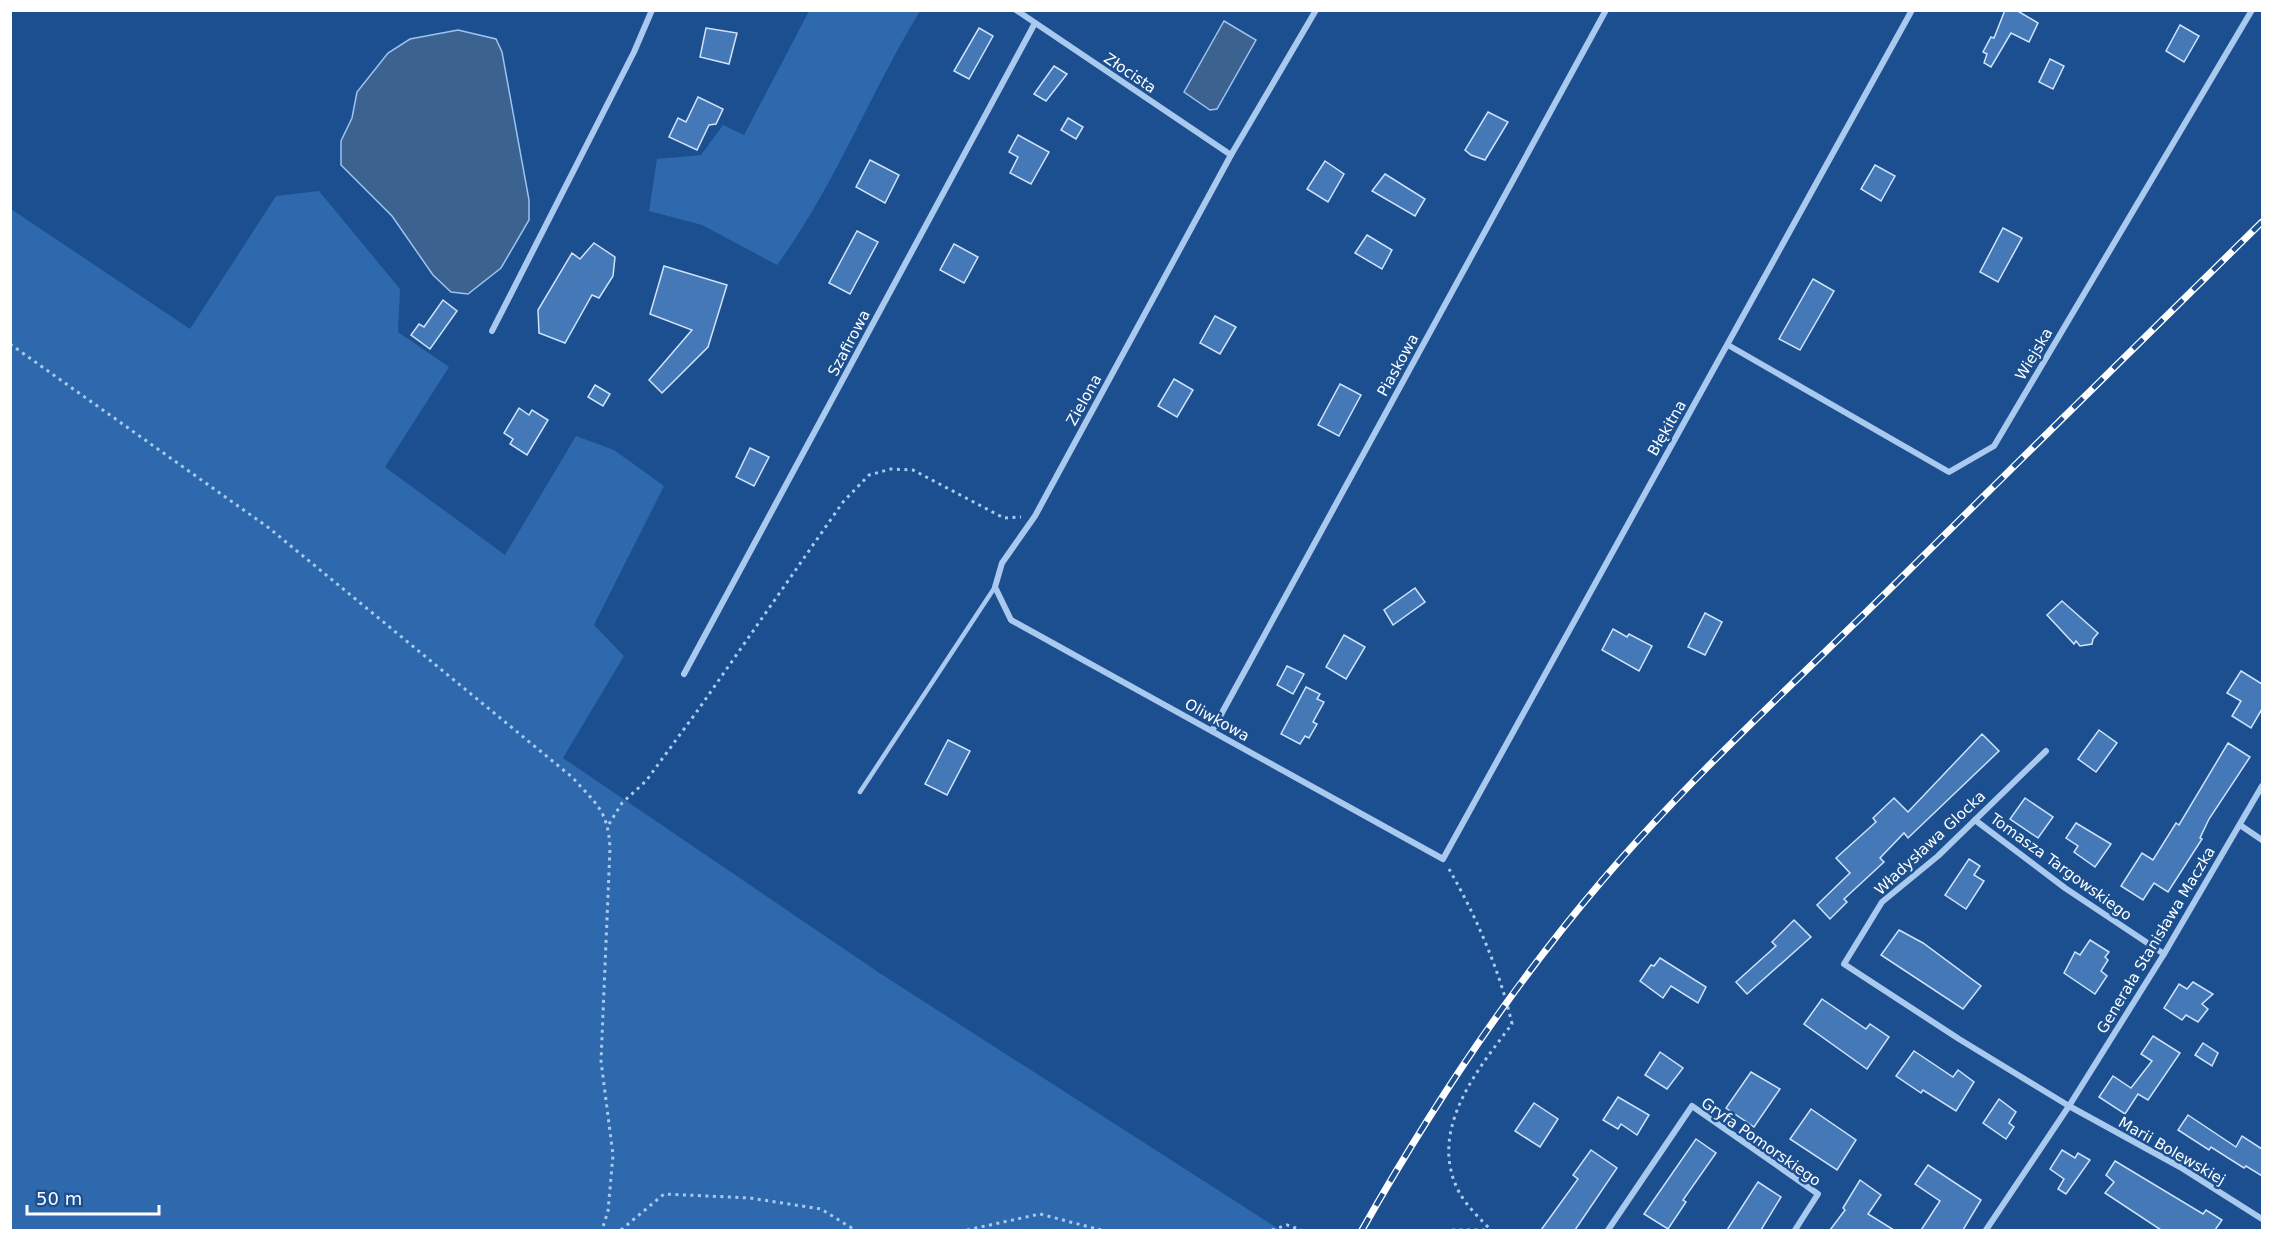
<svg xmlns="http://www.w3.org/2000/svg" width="2273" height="1241" font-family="'DejaVu Sans',sans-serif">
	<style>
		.green { fill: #2e69ad }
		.water { fill: #3c6290; stroke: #9cc4f0; stroke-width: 1.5 }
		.building { fill: #4478b7; stroke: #cfe3fa; stroke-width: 1.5 }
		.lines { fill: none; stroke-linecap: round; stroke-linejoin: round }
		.path { stroke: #a9c9ee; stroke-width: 3; stroke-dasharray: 3 4.5; stroke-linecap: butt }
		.service { stroke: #a9c9ee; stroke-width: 4.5 }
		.minor { stroke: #a9c9ee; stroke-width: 6 }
		.rail-casing { stroke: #fff; stroke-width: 7 }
		.rail { stroke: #1b4f8f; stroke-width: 4.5; stroke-dasharray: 14; stroke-linecap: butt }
		.labels { text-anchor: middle; stroke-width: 5; stroke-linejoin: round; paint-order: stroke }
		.street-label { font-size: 15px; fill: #fff; stroke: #1b4f8f }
	</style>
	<rect width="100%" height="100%" fill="#1b4f8f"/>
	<g class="green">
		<path d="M809,11H920C870,93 834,188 777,265L702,225L649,211L657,159L701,155L723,125L744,135Z"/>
		<polygon points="319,191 400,289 398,332 449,367 385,467 505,555 576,436 614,450 664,486 594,625 624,656 563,758 881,974 1280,1230 11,1230 11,209 190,329 276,196"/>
	</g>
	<g class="water">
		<polygon points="1224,21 1256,40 1217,109 1210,110 1184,92"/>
		<polygon points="458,30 496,39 502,52 529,200 529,220 501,268 468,294 451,292 433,275 392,216 341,165 341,141 352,118 357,92 388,53 410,39"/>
	</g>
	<g class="building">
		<polygon points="2005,10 2016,10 2038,23 2029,42 2011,33 1991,67 1984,63 1987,54 1983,52 1991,37 1994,38"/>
		<polygon points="2180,25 2199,36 2184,62 2166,51"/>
		<polygon points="706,28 737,33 729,64 700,57"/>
		<polygon points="979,28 993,36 969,79 954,71"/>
		<polygon points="2050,59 2064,66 2053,89 2039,82"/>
		<polygon points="1054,66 1067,74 1046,101 1034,94"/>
		<polygon points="698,97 723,109 716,124 709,125 697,150 669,137 678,118 686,122"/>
		<polygon points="1488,112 1508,122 1485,160 1471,155 1465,150"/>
		<polygon points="1068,118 1083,127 1076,139 1061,130"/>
		<polygon points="1018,135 1049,152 1031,184 1010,173 1018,157 1009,152"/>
		<polygon points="870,160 899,175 885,203 856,187"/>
		<polygon points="1325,161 1344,174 1328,202 1307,189"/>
		<polygon points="1875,165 1895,176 1881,201 1861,189"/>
		<polygon points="1385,174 1425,199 1415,216 1372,191"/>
		<polygon points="2003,228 2022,238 1998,282 1980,272"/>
		<polygon points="857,231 878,242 850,294 829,283"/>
		<polygon points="1367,235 1392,250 1382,269 1355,253"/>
		<polygon points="594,243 615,257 613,276 599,298 592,295 565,343 539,333 538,310 572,253 580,259"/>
		<polygon points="954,244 978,257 964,283 940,270"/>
		<polygon points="664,266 727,285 708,347 662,393 649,380 692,330 650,314"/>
		<polygon points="1813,279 1834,291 1800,350 1779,339"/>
		<polygon points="443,300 457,311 430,349 411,335 419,324 424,327"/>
		<polygon points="1215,316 1236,327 1220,354 1200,343"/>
		<polygon points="1174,379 1193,390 1177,417 1158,406"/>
		<polygon points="1340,384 1361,395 1339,436 1318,425"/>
		<polygon points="595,385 610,394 603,406 588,397"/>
		<polygon points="519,408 529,415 532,410 548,420 527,455 510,444 513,439 504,433"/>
		<polygon points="750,448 769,457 754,486 736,477"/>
		<polygon points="1415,588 1425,602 1393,625 1384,610"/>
		<polygon points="2062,601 2098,633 2093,639 2092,644 2080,646 2076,641 2074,644 2047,615"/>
		<polygon points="1705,613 1722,622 1705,655 1688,647"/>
		<polygon points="1613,629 1627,637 1629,634 1652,646 1639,671 1602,650"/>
		<polygon points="1344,635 1365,647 1346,679 1326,667"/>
		<polygon points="1287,666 1304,674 1293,694 1277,685"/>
		<polygon points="2241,671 2262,684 2262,709 2251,728 2232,716 2241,701 2227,693"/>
		<polygon points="1306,687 1320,694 1317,699 1324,702 1313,722 1317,724 1309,738 1305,736 1300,744 1281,734"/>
		<polygon points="2099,730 2117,743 2096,772 2078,759"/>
		<polygon points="1982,734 1999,751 1908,838 1904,833 1880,858 1884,862 1844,899 1847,902 1830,919 1817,905 1850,873 1836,858 1876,822 1873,818 1894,798 1908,812"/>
		<polygon points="948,740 970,751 947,795 925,784"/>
		<polygon points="2228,743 2250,757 2209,819 2200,838 2202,839 2168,892 2154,883 2143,900 2121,886 2142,853 2153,860 2176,823 2179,825"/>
		<polygon points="2025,798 2053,817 2038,838 2010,819"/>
		<polygon points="2076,823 2111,844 2095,867 2074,852 2078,846 2066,838"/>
		<polygon points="1969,859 1980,866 1974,875 1984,881 1966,909 1945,895"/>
		<polygon points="1794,920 1811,937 1747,994 1736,982 1776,946 1772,942"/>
		<polygon points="1899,930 1923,943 1981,986 1963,1009 1881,955"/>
		<polygon points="2090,940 2109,952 2105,957 2108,960 2101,971 2107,976 2095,994 2064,973 2075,952 2080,955"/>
		<polygon points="1660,958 1706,987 1698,1003 1671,986 1663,998 1640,981 1651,965 1654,966"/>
		<polygon points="2193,982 2213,994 2202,1004 2208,1009 2198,1022 2186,1015 2182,1020 2164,1008 2179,984 2187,989"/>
		<polygon points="1822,999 1866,1029 1870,1024 1889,1037 1867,1069 1804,1024"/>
		<polygon points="2153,1036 2180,1053 2148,1100 2138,1094 2125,1114 2099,1097 2113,1076 2131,1088 2152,1061 2141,1054"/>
		<polygon points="2203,1043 2218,1053 2212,1066 2195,1055"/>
		<polygon points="1914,1051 1953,1077 1958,1070 1974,1082 1956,1111 1923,1090 1921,1093 1896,1076"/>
		<polygon points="1660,1052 1683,1068 1667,1089 1645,1075"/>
		<polygon points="1751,1072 1780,1089 1754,1127 1726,1108"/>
		<polygon points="1618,1097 1649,1115 1637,1135 1621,1124 1618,1129 1603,1120"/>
		<polygon points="1999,1099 2016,1112 2009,1123 2014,1127 2006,1139 1983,1123"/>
		<polygon points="1534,1103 1558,1119 1540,1147 1515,1131"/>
		<polygon points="1811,1109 1856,1140 1837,1170 1790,1139"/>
		<polygon points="2188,1115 2236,1147 2242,1136 2262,1149 2262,1176 2246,1166 2244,1168 2211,1147 2209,1150 2178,1130"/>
		<polygon points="1696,1139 1716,1153 1683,1200 1686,1202 1668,1229 1644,1214"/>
		<polygon points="1591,1150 1617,1168 1575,1230 1541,1230 1578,1179 1573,1175"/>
		<polygon points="2062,1150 2075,1158 2078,1153 2090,1160 2066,1194 2058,1189 2064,1179 2050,1169"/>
		<polygon points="2115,1161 2203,1214 2206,1210 2222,1220 2215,1230 2161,1230 2105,1193 2114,1182 2106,1175"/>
		<polygon points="1928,1165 1981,1200 1963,1230 1921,1230 1940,1201 1915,1184"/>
		<polygon points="1860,1180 1881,1195 1868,1214 1894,1230 1830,1230 1845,1210 1843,1208"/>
		<polygon points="1758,1182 1781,1197 1761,1230 1727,1230"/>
	</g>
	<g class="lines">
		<g class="path">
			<path d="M10,344L269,528L572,777C596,804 608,810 610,848L601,1061L613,1155L608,1211L602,1230"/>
			<polyline points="609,824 622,803 646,781 698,710 843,502 869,475 891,469 913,470 1004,518 1021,517"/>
			<path d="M1449,869C1476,916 1500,971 1512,1024C1477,1070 1427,1131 1459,1192C1466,1205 1481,1220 1491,1230"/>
			<polyline points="621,1230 664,1194 750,1198 821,1209 855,1230"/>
			<polyline points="967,1230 1040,1214 1101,1230"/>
			<polyline points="1272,1230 1287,1225 1301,1230"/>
			<polyline points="1452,1230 1490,1230"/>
		</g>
		<polyline class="service" points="860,792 995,587"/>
		<g class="minor">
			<polyline points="1016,10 1231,155"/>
			<polyline points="1316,10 1231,155 1035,516 1002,563 995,587 1011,620 1443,859 1912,10"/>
			<polyline points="492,331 634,52 652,10"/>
			<polyline points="1728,345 1949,472 1994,446 2252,10"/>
			<polyline points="684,674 1035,23"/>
			<polyline points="1212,731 1606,10"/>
			<polyline points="2046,751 1938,856 1882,902 1844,964 1959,1039 2069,1106 2180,1167 2262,1219"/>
			<polyline points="1975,820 2065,888 2164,954"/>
			<polyline points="2240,825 2262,840"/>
			<polyline points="1608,1230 1692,1106 1818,1194 1795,1230"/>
			<polyline points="1986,1230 2069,1106 2164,954 2262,786"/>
		</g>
		<defs>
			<path id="rail" d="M1362,1230C1431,1108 1509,990 1601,882C1692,775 1798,680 1898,581C2019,461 2141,341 2262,222"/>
		</defs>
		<use href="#rail" class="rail-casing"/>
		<use href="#rail" class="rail"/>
	</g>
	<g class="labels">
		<g class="street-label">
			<text transform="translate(1130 73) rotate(34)" y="5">Złocista</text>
			<text transform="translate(849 343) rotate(-62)" y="5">Szafirowa</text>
			<text transform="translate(2034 354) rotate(-59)" y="5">Wiejska</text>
			<text transform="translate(1398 365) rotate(-61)" y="5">Piaskowa</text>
			<text transform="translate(1084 400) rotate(-61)" y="5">Zielona</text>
			<text transform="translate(1667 428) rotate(-60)" y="5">Błękitna</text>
			<text transform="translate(1217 720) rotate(29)" y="5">Oliwkowa</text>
			<text transform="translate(1930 843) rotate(-43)" y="5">Władysława Glocka</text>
			<text transform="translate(2061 867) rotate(36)" y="5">Tomasza Targowskiego</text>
			<text transform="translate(2156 940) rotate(-59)" y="5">Generała Stanisława Maczka</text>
			<text transform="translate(1761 1142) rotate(35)" y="5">Gryfa Pomorskiego</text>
			<text transform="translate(2172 1151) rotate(30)" y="5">Marii Bolewskiej</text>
		</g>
	</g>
	<rect width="2273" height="1241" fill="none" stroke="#ffffff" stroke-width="24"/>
	<path d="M27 1205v9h132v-9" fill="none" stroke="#ffffff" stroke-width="3"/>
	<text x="36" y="1205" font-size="18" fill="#ffffff" stroke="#1b4f8f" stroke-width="4.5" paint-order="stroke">50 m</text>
</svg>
